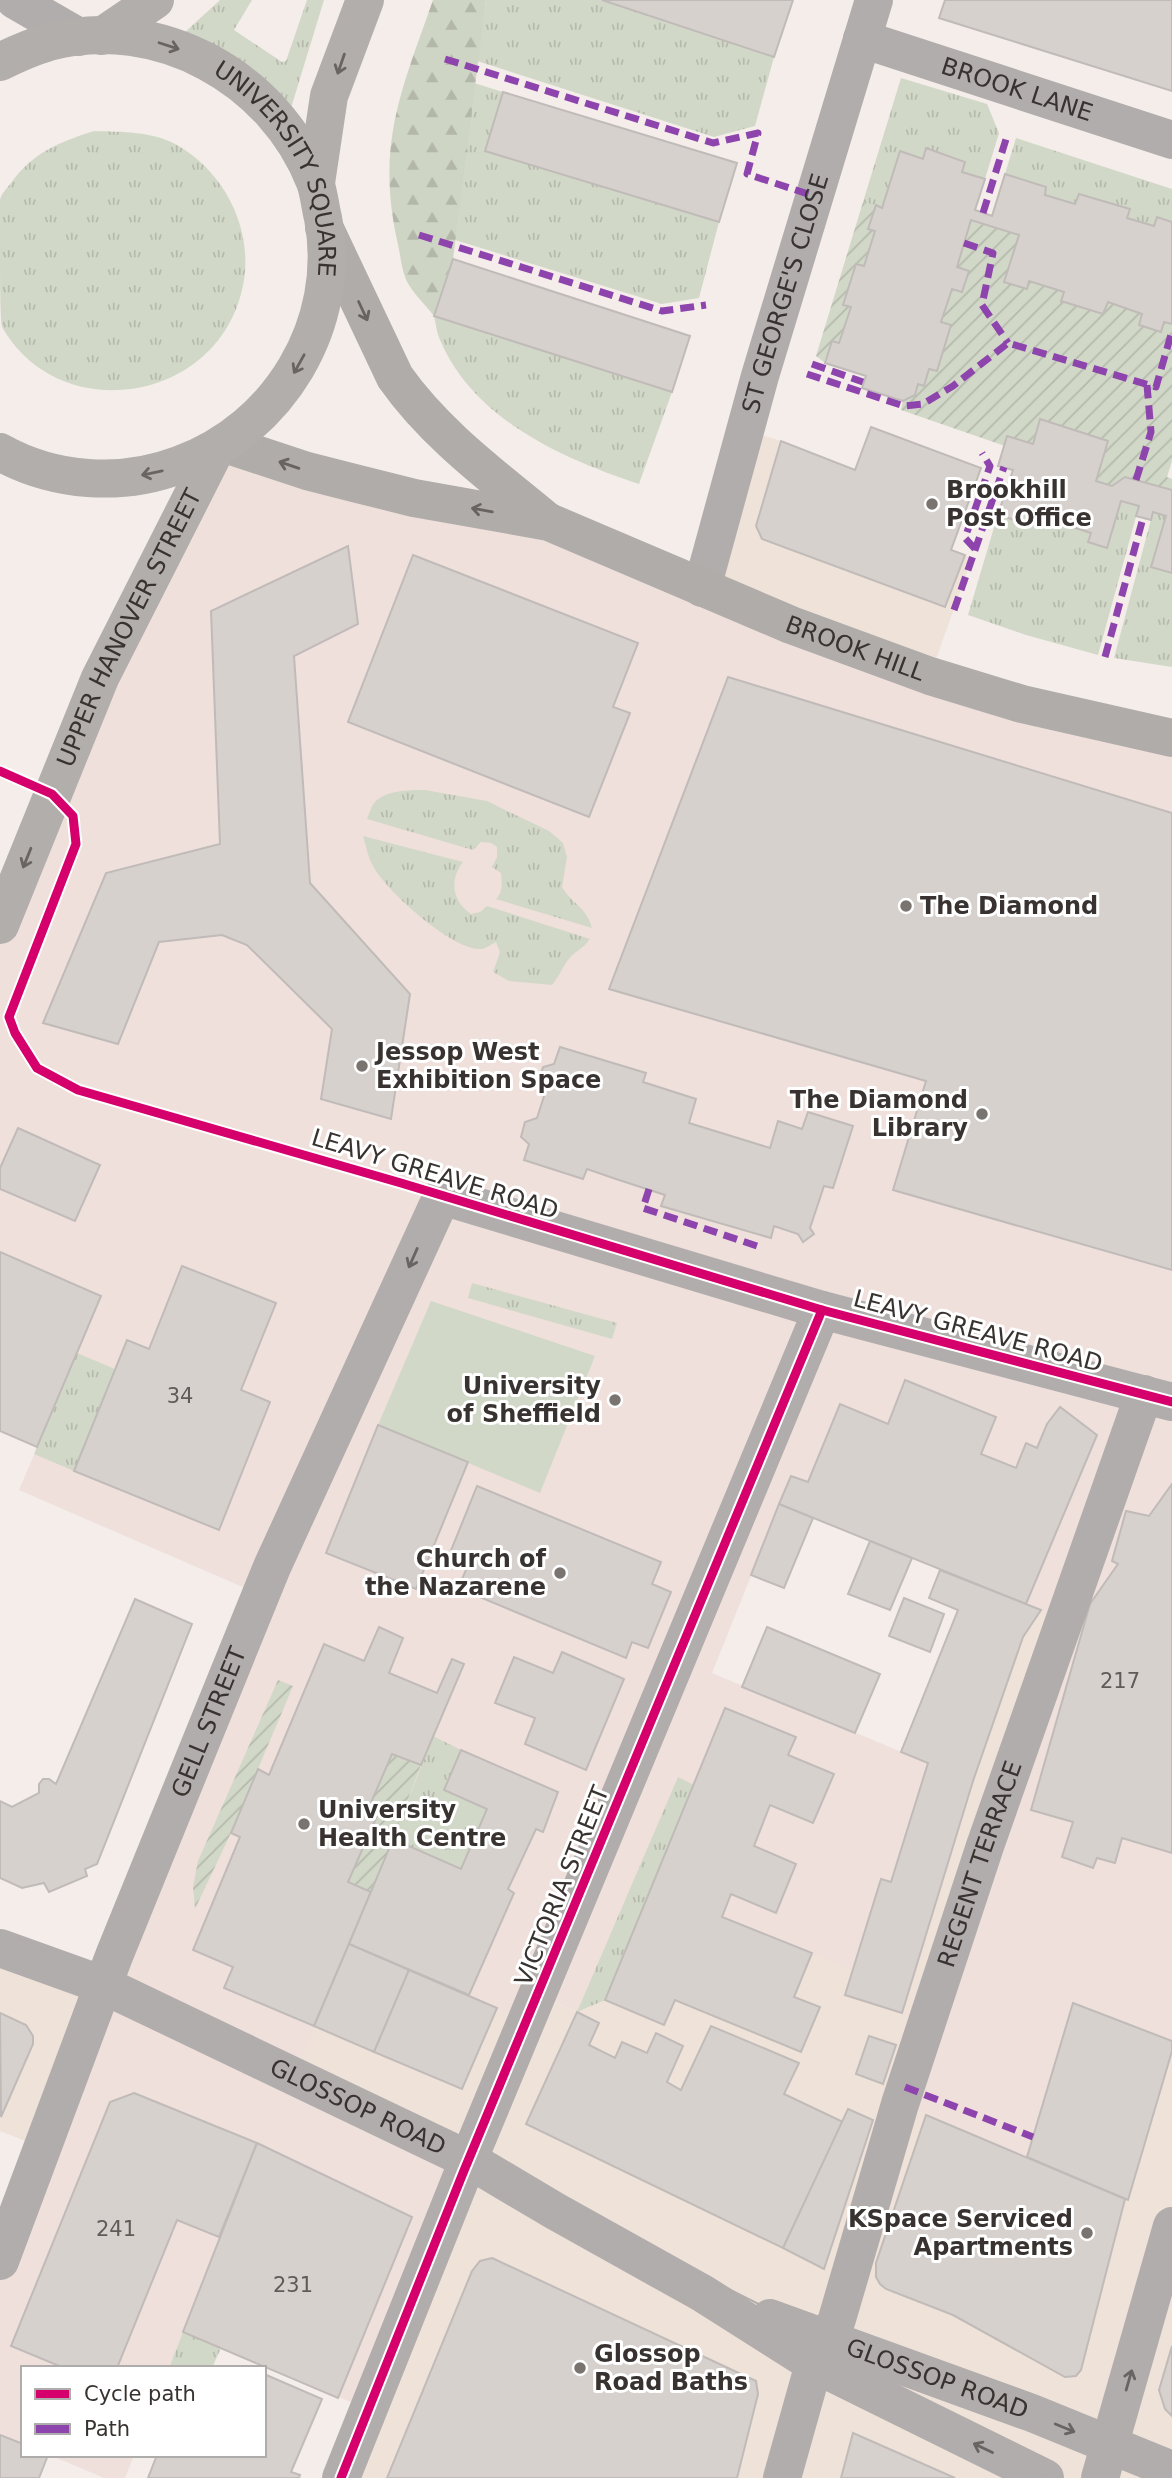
<svg xmlns="http://www.w3.org/2000/svg" width="1172" height="2478" font-family="'DejaVu Sans',sans-serif">
	<style>
		.commercial { fill: #efe2d9 }
		.built { fill: #efe0db }
		.grass { fill: url(#grass-tufts) }
		.forest { fill: url(#forest-firs) }
		.park { fill: #d2d8c8 }
		.garden { fill: url(#garden-furrows) }
		.building { fill: #d7d1ce; stroke: #c0bbb8; stroke-width: 2 }
		.lines { fill: none; stroke-linecap: round; stroke-linejoin: round }
		.minor { stroke: #b1adac; stroke-width: 38 }
		.tertiary { stroke: #b1adac; stroke-width: 38 }
		.secondary { stroke: #b0acaa; stroke-width: 38 }
		.trunk { stroke: #b2aeac; stroke-width: 38 }
		.tram { stroke: #b0adab; stroke-width: 2 }
		.quiet { stroke: #8e44ad; stroke-width: 7; stroke-dasharray: 14 7; stroke-linecap: butt }
		.cycleway-casing { stroke: #fff; stroke-width: 13 }
		.cycleway { stroke: #d6006c; stroke-width: 9 }
		.oneway { stroke: #696462 }
		.oneway2 { stroke: #686361 }
		.oneway3 { stroke: #686462 }
		.poi-dot { fill: #7a7471; stroke: #fff; stroke-width: 2.5 }
		.labels { text-anchor: middle; stroke-width: 6; stroke-linejoin: round; paint-order: stroke }
		.number-label { font-size: 21px; fill: #605a58 }
		.street-label { font-size: 24px; fill: #383330; stroke: #fff }
		.poi-label { font-size: 24px; font-weight: bold; fill: #383330; stroke: #fff; text-anchor: start }
	</style>
	<defs>
		<pattern id="grass-tufts" width="24" height="20" patternUnits="userSpaceOnUse" patternTransform="scale(1.75)"><rect width="24" height="20" fill="#d2d8c8"/><path d="M3 7l-1-3M5 7V3M7 7l1-3M15 17l-1-3M17 17v-4M19 17l1-3" fill="none" stroke="#b5baac"/></pattern>
		<pattern id="forest-firs" width="22" height="20" patternUnits="userSpaceOnUse" patternTransform="scale(1.75)"><rect width="22" height="20" fill="#cfd5c4"/><path d="M5 1l3.5 6h-7zM16 11l3.5 6h-7z" fill="#b2b7a9"/></pattern>
		<pattern id="garden-furrows" width="10" height="10" patternUnits="userSpaceOnUse" patternTransform="scale(1.75)"><rect width="10" height="10" fill="#d2d8c8"/><path d="M-1 1l2-2M0 10L10 0M9 11l2-2" fill="none" stroke="#b5baac"/></pattern>
	</defs>
	<rect width="100%" height="100%" fill="#f4edea"/>
	<g class="commercial">
		<polygon points="745,430 781,441 855,470 951,550 972,558 930,676 702,588"/>
		<polygon points="940,1570 1050,1614 900,2104 1027,2157 1172,2041 1172,2478 341,2478 370,2410 294,2076 314,2026 409,1970 516,2017 538,1995 577,2012 605,2000 664,2025 675,2000 819,2007 794,1997 812,1953 853,1969 881,1879 891,1881 928,1763 901,1752 957,1610 929,1598"/>
		<polygon points="0,1948 103,1985 43,2148 0,2131"/>
	</g>
	<g class="built">
		<polygon points="216,449 354,483 702,588 1172,738 1172,2041 1073,2003 1027,2157 900,2104 1050,1614 780,1504 712,1673 928,1763 891,1882 881,1880 853,1970 812,1954 794,1997 820,2007 801,2052 675,2001 664,2025 605,2000 577,2012 539,1995 516,2017 349,1944 294,2076 469,2160 370,2410 183,2332 169,2368 23,2368 23,2444 0,2435 0,2261 261,1595 19,1490 101,1297 0,1252 0,925"/>
		<polygon points="50,2455 134,2455 125,2478 104,2478"/>
	</g>
	<g class="grass">
		<polygon points="220,0 252,0 234,30 282,62 286,61 307,0 324,0 291,108 184,33"/>
		<polygon points="486,0 602,0 774,57 755,126 714,137 477,61"/>
		<polygon points="901,78 987,104 999,133 985,179 962,172 965,162 926,149 923,159 900,152 882,208 863,202"/>
		<polygon points="474,83 503,92 486,151 719,222 699,298 662,304 455,240"/>
		<path d="M94,131C122,132 152,131 177,145C228,174 257,237 241,294C212,404 58,426 2,327C0,318 0,262 0,248C0,233 0,215 0,200C1,194 7,188 11,183C33,152 60,142 94,131Z"/>
		<polygon points="1016,138 1172,189 1172,222 1157,217 1154,226 1127,218 1130,210 1079,194 1075,204 1045,195 1046,187 1005,174"/>
		<path d="M434,316L672,392L639,484C563,459 475,420 441,342C437,334 436,325 434,316Z"/>
		<polygon points="1121,501 1139,506 1098,655 1026,635 968,615 998,514 1018,521 1022,511 1091,533 1088,542 1106,548"/>
		<polygon points="1153,512 1166,516 1151,567 1172,573 1172,667 1114,658"/>
		<path d="M425,790L487,801L549,831L563,843L567,857L562,887C572,904 586,906 592,928L496,899C503,891 502,884 501,873L492,867L497,857V847L491,843L481,842L473,850L367,819C369,814 371,807 374,803C385,790 409,790 425,790Z"/>
		<path d="M363,836L463,862C449,880 452,901 471,914L480,912L487,906L590,939C582,950 575,951 568,960C562,968 559,977 552,985L509,981L493,972L500,952L496,942C492,944 487,948 482,949C454,952 386,891 373,866C368,857 366,846 363,836Z"/>
		<polygon points="472,1283 617,1323 612,1339 468,1298"/>
		<polygon points="77,1353 115,1369 74,1471 34,1454"/>
		<polygon points="433,1736 461,1750 444,1790 487,1809 461,1869 393,1839"/>
		<polygon points="678,1777 694,1785 605,2000 577,2012"/>
		<polygon points="183,2332 221,2348 212,2368 169,2368"/>
	</g>
	<path class="forest" d="M433,0H486L453,259L434,316C425,304 410,291 405,277C401,266 400,252 397,240C376,144 402,89 433,0Z"/>
	<polygon class="park" points="431,1301 595,1356 540,1493 378,1425"/>
	<g class="garden">
		<polygon points="863,202 876,205 868,229 875,231 864,266 856,264 844,305 851,307 839,343 832,341 825,363 816,356"/>
		<polygon points="971,220 1019,235 1004,282 1026,289 1029,281 1064,292 1062,301 1103,314 1108,302 1142,314 1139,325 1161,332 1164,322 1172,324 1172,461 1167,477 1172,479 1172,490 1125,477 1112,486 1096,481 1040,420 1033,444 1005,446 901,410 903,401 915,395 918,384 924,385 929,369 937,371 951,326 941,322 952,289 969,271 957,267"/>
		<polygon points="278,1680 293,1686 231,1833 195,1909 193,1887 198,1861"/>
		<polygon points="392,1754 421,1765 393,1839 371,1892 348,1882 377,1816 367,1812"/>
	</g>
	<g class="building">
		<polygon points="602,0 793,0 774,57"/>
		<polygon points="945,0 1172,0 1172,91 939,18"/>
		<polygon points="503,92 737,163 719,222 485,151"/>
		<polygon points="926,148 965,162 962,172 985,179 975,210 992,216 1005,174 1046,187 1045,195 1075,204 1079,194 1130,209 1127,218 1154,226 1157,217 1172,222 1172,324 1164,322 1161,332 1139,325 1142,314 1108,302 1103,314 1061,301 1064,292 1029,281 1027,289 1004,282 1019,235 971,220 957,267 969,271 962,292 952,289 941,322 951,325 937,371 929,369 924,386 918,384 915,395 903,401 862,388 866,376 825,363 832,341 839,343 851,307 843,305 856,264 864,266 875,231 868,229 876,205 882,208 900,151 923,159"/>
		<polygon points="453,259 690,336 672,392 434,316"/>
		<polygon points="1040,419 1108,441 1096,481 1112,486 1125,477 1172,490 1172,573 1151,567 1166,516 1153,512 1151,520 1136,516 1139,506 1121,501 1107,548 1088,542 1091,533 1022,511 1019,522 998,514 1013,470 998,466 1007,436 1033,444"/>
		<polygon points="871,427 981,468 951,550 965,555 945,607 762,539 756,526 781,441 855,470"/>
		<polygon points="348,546 358,624 294,656 310,883 410,994 391,1119 321,1099 332,1029 247,945 222,935 159,942 118,1044 43,1023 106,873 220,844 211,611"/>
		<polygon points="413,555 638,643 613,707 630,713 589,817 348,722"/>
		<polygon points="728,677 1172,813 1172,1270 893,1190 926,1081 609,989"/>
		<polygon points="560,1047 646,1073 643,1082 696,1099 689,1123 770,1148 778,1121 802,1129 808,1112 853,1126 833,1188 824,1186 810,1228 814,1234 803,1242 798,1234 774,1226 771,1238 661,1206 665,1195 616,1179 587,1169 583,1179 524,1160 529,1144 521,1137 525,1122 537,1118 546,1090 539,1080 543,1067 554,1064"/>
		<polygon points="18,1128 100,1165 75,1221 0,1189 0,1168"/>
		<polygon points="0,1252 101,1296 37,1447 0,1431"/>
		<polygon points="182,1266 276,1303 241,1390 270,1402 219,1530 74,1471 127,1340 149,1349"/>
		<polygon points="905,1380 996,1417 981,1454 1016,1468 1026,1443 1037,1448 1047,1424 1060,1407 1097,1435 1026,1604 779,1504 791,1476 808,1482 840,1404 888,1424"/>
		<polygon points="378,1425 468,1462 416,1589 326,1553"/>
		<polygon points="1172,1484 1172,1853 1122,1838 1115,1863 1097,1858 1093,1868 1062,1857 1073,1822 1031,1810 1090,1604 1118,1564 1112,1561 1126,1511 1149,1516"/>
		<polygon points="477,1486 661,1562 652,1584 671,1592 648,1648 632,1642 626,1658 458,1588 470,1561 450,1553"/>
		<polygon points="779,1504 813,1518 784,1588 751,1575"/>
		<polygon points="870,1541 912,1558 890,1610 848,1594"/>
		<polygon points="940,1570 1041,1610 1023,1637 973,1781 902,2013 845,1995 881,1879 891,1882 928,1763 901,1752 958,1610 929,1598"/>
		<polygon points="904,1598 944,1614 930,1652 889,1636"/>
		<polygon points="135,1599 192,1624 97,1864 85,1869 87,1876 49,1892 44,1883 22,1888 0,1878 0,1801 12,1807 39,1793 39,1784 43,1779 49,1779 56,1784"/>
		<polygon points="379,1627 403,1638 389,1673 437,1693 452,1659 464,1664 421,1765 392,1754 367,1812 377,1816 348,1882 371,1892 314,2026 224,1988 233,1967 193,1950 240,1837 231,1833 258,1769 269,1775 324,1644 364,1661"/>
		<polygon points="767,1627 880,1674 855,1733 742,1687"/>
		<polygon points="562,1652 624,1679 586,1770 525,1744 535,1718 495,1703 514,1657 553,1673"/>
		<polygon points="725,1708 796,1737 788,1755 834,1774 813,1823 770,1805 754,1846 796,1864 776,1913 731,1894 722,1917 812,1953 794,1997 820,2007 801,2052 675,2000 664,2025 605,2000"/>
		<polygon points="461,1750 558,1792 543,1832 536,1829 508,1889 514,1893 469,1995 349,1944 393,1839 461,1869 487,1809 444,1790"/>
		<polygon points="349,1944 409,1970 374,2052 314,2026"/>
		<polygon points="409,1970 497,2008 462,2089 374,2052"/>
		<polygon points="1073,2003 1172,2041 1172,2051 1128,2200 1027,2157"/>
		<polygon points="577,2012 599,2023 589,2045 615,2058 622,2042 647,2053 656,2033 683,2046 667,2082 681,2090 711,2026 799,2063 784,2094 843,2122 783,2248 526,2124"/>
		<polygon points="0,2013 26,2025 33,2036 33,2044 1,2117"/>
		<polygon points="869,2036 896,2045 883,2084 856,2074"/>
		<polygon points="134,2093 257,2143 219,2237 177,2220 117,2368 64,2368 11,2346 110,2102"/>
		<polygon points="848,2109 873,2120 824,2269 783,2248"/>
		<polygon points="926,2115 1125,2199 1081,2370 1076,2376 1065,2377 953,2315 886,2289 880,2284 876,2277 876,2263"/>
		<polygon points="257,2143 412,2217 338,2398 183,2332"/>
		<polygon points="492,2258 756,2381 758,2394 737,2478 387,2478 472,2271 480,2261"/>
		<polygon points="1172,2346 1172,2416 1165,2409 1159,2390"/>
		<polygon points="264,2374 322,2399 291,2472 300,2475 299,2478 148,2478 157,2455 264,2455"/>
		<polygon points="853,2433 955,2478 841,2478"/>
		<polygon points="0,2435 23,2444 23,2455 48,2455 39,2478 0,2478"/>
	</g>
	<g class="lines">
		<g class="minor">
			<path id="s1" d="M862,39L1172,140"/>
			<path id="s2" d="M702,588L760,376L874,0"/>
			<path id="s3" d="M0,2261L114,1956L272,1567L442,1196L822,1310L1172,1402"/>
			<polyline points="341,2478 463,2173 822,1310"/>
			<path id="s4" d="M782,2478L814,2364L829,2339L837,2319L900,2104L985,1846L1144,1394"/>
		</g>
		<g class="tertiary">
			<polyline points="15,0 79,37"/>
			<path id="s5" d="M0,1948L103,1985L469,2160L555,2211L702,2293L814,2364L1045,2478"/>
			<path id="s6" d="M770,2318L1032,2413L1172,2470"/>
			<polyline points="1100,2478 1172,2226"/>
		</g>
		<g class="secondary">
			<path d="M324,227L395,377C435,434 494,477 547,521"/>
			<path id="s7" d="M225,444L307,471L354,483L414,498L549,522L791,625L930,676L1022,704L1172,738"/>
		</g>
		<g class="trunk">
			<polyline points="102,36 155,0"/>
			<path id="s8" d="M0,62C16,54 32,47 49,42C158,13 275,78 315,182C319,193 320,206 323,218C343,324 279,429 179,465C121,487 54,482 0,452"/>
			<polyline points="316,183 329,96 365,0"/>
			<path id="s9" d="M0,925L100,678L216,449"/>
		</g>
		<g class="tram">
			<polyline points="0,1933 108,1972 316,2072 429,2123 475,2148 610,2230 829,2339 1032,2413 1172,2470"/>
			<polyline points="0,1961 98,1998 191,2039 463,2173 690,2304 1045,2478"/>
		</g>
		<g class="quiet">
			<polyline points="445,59 713,143 758,133 747,174 814,196"/>
			<polyline points="983,213 1007,136"/>
			<polyline points="419,235 662,311 706,305"/>
			<polyline points="964,243 993,253 982,305 1008,343"/>
			<polyline points="812,364 863,382"/>
			<polyline points="807,374 904,406 923,404 953,386 1008,343 1156,387 1172,331"/>
			<polyline points="1136,480 1151,432 1147,385"/>
			<polyline points="975,549 965,538 990,466 982,453"/>
			<polyline points="954,610 1004,467"/>
			<polyline points="1105,657 1143,518"/>
			<polyline points="649,1189 643,1208 763,1248"/>
			<polyline points="905,2087 1033,2137"/>
		</g>
		<defs>
			<g id="cycleway">
				<polyline points="0,771 52,794 73,816 76,844 9,1017 15,1033 37,1068 78,1090 401,1183 822,1310 1172,1402"/>
				<polyline points="341,2478 463,2173 822,1310"/>
			</g>
		</defs>
		<use href="#cycleway" class="cycleway-casing"/>
		<use href="#cycleway" class="cycleway"/>
	</g>
	<defs><path id="oneway-shaft" d="M-6 0H5M1.5-3L5.5 0L1.5 3" fill="none" stroke-width="1.6" stroke-linecap="round" stroke-linejoin="round" transform="scale(1.75)"/></defs>
	<g class="oneway">
		<use href="#oneway-shaft" transform="translate(169 46) rotate(18)"/>
		<use href="#oneway-shaft" transform="translate(341 64) rotate(109)"/>
		<use href="#oneway-shaft" transform="translate(299 364) rotate(119)"/>
		<use href="#oneway-shaft" transform="translate(152 473) rotate(168)"/>
		<use href="#oneway-shaft" transform="translate(27 858) rotate(112)"/>
	</g>
	<g class="oneway2">
		<use href="#oneway-shaft" transform="translate(363 311) rotate(65)"/>
		<use href="#oneway-shaft" transform="translate(289 465) rotate(-161)"/>
		<use href="#oneway-shaft" transform="translate(482 510) rotate(-170)"/>
	</g>
	<g class="oneway3">
		<use href="#oneway-shaft" transform="translate(413 1258) rotate(114)"/>
		<use href="#oneway-shaft" transform="translate(1129 2380) rotate(-74)"/>
		<use href="#oneway-shaft" transform="translate(1065 2428) rotate(22)"/>
		<use href="#oneway-shaft" transform="translate(983 2448) rotate(-154)"/>
	</g>
	<g class="poi-dot">
		<circle cx="932" cy="504" r="7"/>
		<circle cx="906" cy="906" r="7"/>
		<circle cx="362" cy="1066" r="7"/>
		<circle cx="982" cy="1114" r="7"/>
		<circle cx="615" cy="1400" r="7"/>
		<circle cx="560" cy="1573" r="7"/>
		<circle cx="304" cy="1824" r="7"/>
		<circle cx="1087" cy="2233" r="7"/>
		<circle cx="580" cy="2368" r="7"/>
	</g>
	<g class="labels">
		<g class="number-label">
			<text x="180" y="1403">34</text>
			<text x="1120" y="1688">217</text>
			<text x="116" y="2236">241</text>
			<text x="293" y="2292">231</text>
		</g>
		<g class="street-label">
			<text dy="8" stroke="none"><textPath href="#s1" startOffset="163">BROOK LANE</textPath></text>
			<text dy="8" stroke="none"><textPath href="#s8" startOffset="352">UNIVERSITY SQUARE</textPath></text>
			<text dy="8" stroke="none"><textPath href="#s2" startOffset="306">ST GEORGE'S CLOSE</textPath></text>
			<text dy="8" stroke="none"><textPath href="#s9" startOffset="324">UPPER HANOVER STREET</textPath></text>
			<text dy="8" stroke="none"><textPath href="#s7" startOffset="665">BROOK HILL</textPath></text>
			<text transform="translate(435 1174) rotate(17)" y="8">LEAVY GREAVE ROAD</text>
			<text transform="translate(978 1331) rotate(15)" y="8">LEAVY GREAVE ROAD</text>
			<text dy="8" stroke="none"><textPath href="#s3" startOffset="578">GELL STREET</textPath></text>
			<text dy="8" stroke="none"><textPath href="#s4" startOffset="646">REGENT TERRACE</textPath></text>
			<text transform="translate(562 1886) rotate(-68)" y="8">VICTORIA STREET</text>
			<text dy="8" stroke="none"><textPath href="#s5" startOffset="392">GLOSSOP ROAD</textPath></text>
			<text dy="8" stroke="none"><textPath href="#s6" startOffset="178">GLOSSOP ROAD</textPath></text>
		</g>
		<g class="poi-label">
			<text x="946" y="498">Brookhill<tspan x="946" dy="28">Post Office</tspan></text>
			<text x="920" y="914">The Diamond</text>
			<text x="376" y="1060">Jessop West<tspan x="376" dy="28">Exhibition Space</tspan></text>
			<text x="968" y="1108" text-anchor="end">The Diamond<tspan x="968" dy="28">Library</tspan></text>
			<text x="601" y="1394" text-anchor="end">University<tspan x="601" dy="28">of Sheffield</tspan></text>
			<text x="546" y="1567" text-anchor="end">Church of<tspan x="546" dy="28">the Nazarene</tspan></text>
			<text x="318" y="1818">University<tspan x="318" dy="28">Health Centre</tspan></text>
			<text x="1073" y="2227" text-anchor="end">KSpace Serviced<tspan x="1073" dy="28">Apartments</tspan></text>
			<text x="594" y="2362">Glossop<tspan x="594" dy="28">Road Baths</tspan></text>
		</g>
	</g>
	<rect x="21" y="2366" width="245" height="91" fill="#ffffff" stroke="#afadac" stroke-width="2"/>
	<rect x="35" y="2389" width="35" height="10" fill="#d6006c" stroke="#afadac" stroke-width="2"/>
	<text x="84" y="2401" font-size="21" fill="#383330">Cycle path</text>
	<rect x="35" y="2424" width="35" height="10" fill="#8e44ad" stroke="#afadac" stroke-width="2"/>
	<text x="84" y="2436" font-size="21" fill="#383330">Path</text>
</svg>
